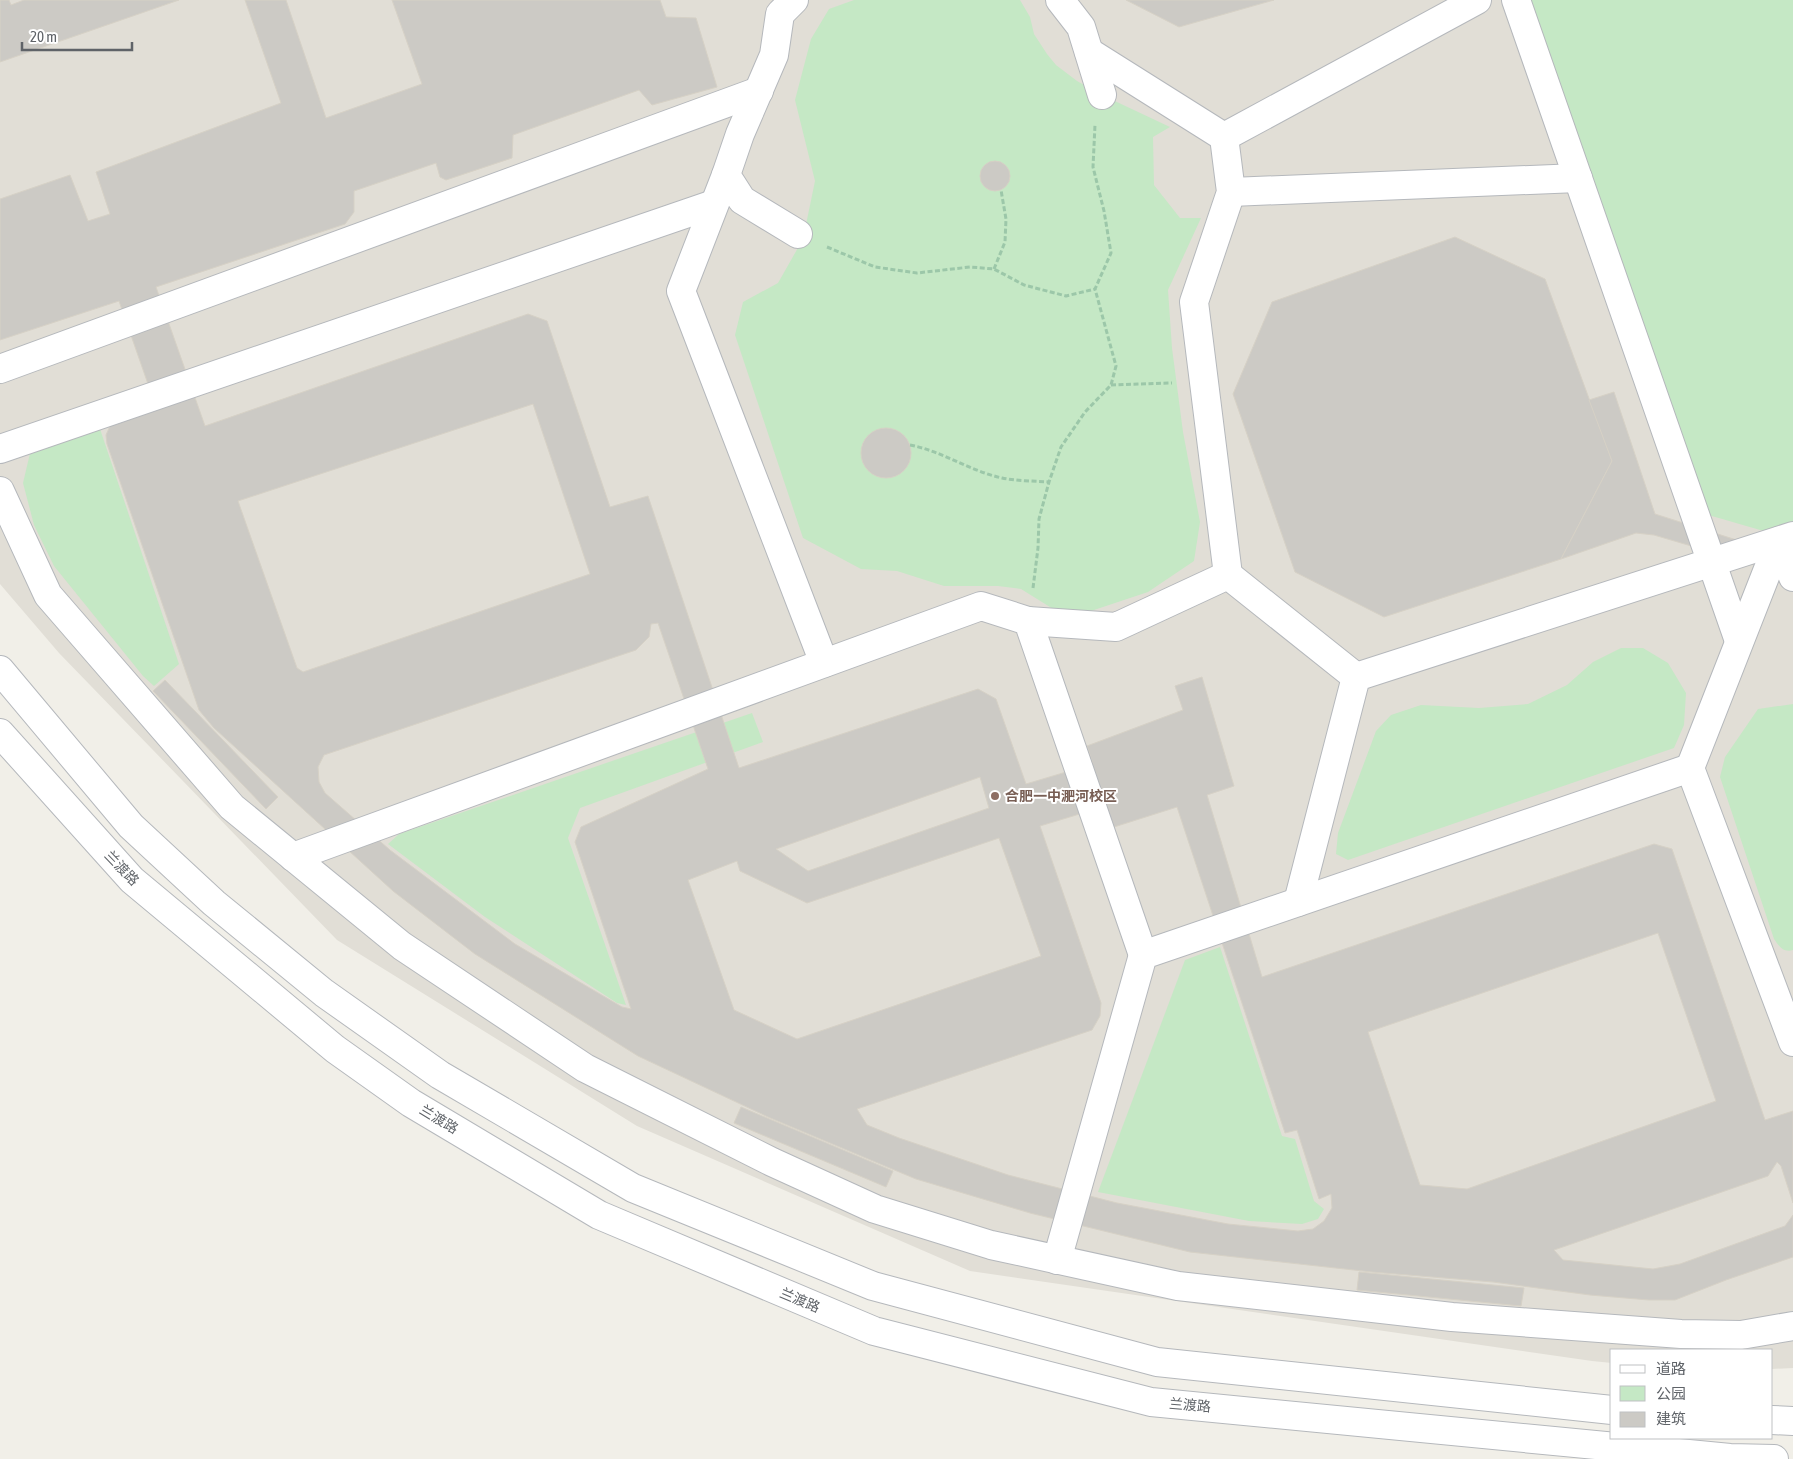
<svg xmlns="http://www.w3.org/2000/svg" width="1793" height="1459" font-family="'Asap Condensed','Noto Sans SC',sans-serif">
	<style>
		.education { fill: #e1ded6 }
		.green { fill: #c5e8c5 }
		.building { fill: #cccac5; stroke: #d6d1c6; fill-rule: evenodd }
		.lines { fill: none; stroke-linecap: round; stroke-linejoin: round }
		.minor-casing { stroke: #b5b8bc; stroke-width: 30 }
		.path { stroke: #9cc7a9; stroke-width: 3; stroke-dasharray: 5 2.5; stroke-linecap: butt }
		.minor { stroke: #fff; stroke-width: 28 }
		.education-dot { fill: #8d6e63; stroke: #fff; stroke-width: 2 }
		.labels { text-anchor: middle; stroke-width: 4; stroke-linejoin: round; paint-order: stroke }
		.education-label { font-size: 14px; font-weight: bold; fill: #785e54; stroke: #fff; text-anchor: start }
		.street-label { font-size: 14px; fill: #5f6368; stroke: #fff }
	</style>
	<rect width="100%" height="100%" fill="#f1efe8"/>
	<polygon class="education" points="0,0 1793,0 1793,1368 1772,1369 1772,1350 1612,1350 1612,1363 1592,1361 970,1271 637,1126 337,940 59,653 0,584"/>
	<g class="green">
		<polygon points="854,0 1020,0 1030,17 1034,34 1047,54 1056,65 1077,81 1102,95 1170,127 1153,137 1154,185 1180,218 1201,218 1168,290 1172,348 1183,432 1200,522 1194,561 1148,592 1088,612 1058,612 1021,589 998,586 944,586 897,571 861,569 803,538 735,335 743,302 778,283 803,239 815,181 795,100 811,39 829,9"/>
		<polygon points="1530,0 1793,0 1793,523 1767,532 1705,514"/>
		<polygon points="99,426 179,664 154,686 143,676 54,566 34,525 23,483 31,449"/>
		<polygon points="1621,648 1643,648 1668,663 1686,693 1684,725 1674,748 1348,860 1336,854 1338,833 1376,731 1391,715 1421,705 1479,708 1528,704 1567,685 1593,662"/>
		<path d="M1793,704V950C1783,953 1779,946 1774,939L1720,777L1725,757L1758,709Z"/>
		<polygon points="752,713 763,742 580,808 568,838 626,1005 617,1003 485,917 388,844 399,834"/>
		<polygon points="1220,947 1282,1136 1295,1139 1314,1201 1324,1209 1318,1219 1302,1224 1249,1221 1098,1192 1185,960"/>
	</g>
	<g class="building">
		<polygon points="0,0 9,0 11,5 24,0 179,0 0,62"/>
		<path d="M245,0H286L326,118L422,84L392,0H660L666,17L696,18L717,87L652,105L639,90L513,135L512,158L446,180L440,177L436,163L354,191V212L345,224L156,287L205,426L528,314L547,321L610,507L648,496L739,768L978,689L996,699L1026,784L1093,764L1087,746L1183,710L1175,686L1202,677L1234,786L1207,795L1262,977L1654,844L1672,849L1765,1120L1793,1111V1203L1781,1166L1777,1162L1768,1176L1554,1250L1563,1260L1653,1269L1680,1264L1785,1226L1793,1215V1257L1726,1280L1675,1300H1649L1590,1295L1493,1282L1372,1272L1190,1252L1030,1213L916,1179L768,1117L638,1056L475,954L393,891L214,728L199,710L107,444L106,435L110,426L155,404L119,301L0,340V199L70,175L88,221L110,214L96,172L281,103ZM533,404L590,574L303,672L297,668L238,501ZM658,623L708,769L581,827L575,842L631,1009L622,1007L515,944L390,850L325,793L319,782L318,767L324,755L636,650L649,637L651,624ZM980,777L989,808L808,871L776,849ZM1106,806L1114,827L1177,807L1285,1133L1297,1130L1319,1199L1331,1194L1332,1208L1324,1221L1313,1229L1298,1231L1228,1224L1117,1203L1008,1175L899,1138L867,1125L857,1109L1092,1030L1100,1016L1101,1003L1040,826ZM999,838L1041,956L797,1039L734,1010L688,880L737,861L740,871L807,903ZM1658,933L1716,1101L1467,1189L1420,1185L1368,1032Z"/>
		<polygon points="1126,0 1274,0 1179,27"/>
		<circle cx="995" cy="176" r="15"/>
		<polygon points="1455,237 1545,279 1612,461 1561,559 1384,617 1295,572 1233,394 1272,302"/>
		<polygon points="1614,392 1655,514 1793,558 1793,576 1654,535 1636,533 1561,559 1612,461 1589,400"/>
		<circle cx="886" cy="453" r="25"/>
		<polygon points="165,680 278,797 266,809 153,691"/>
		<polygon points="741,1107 893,1171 886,1187 734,1123"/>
		<polygon points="1359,1272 1524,1288 1521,1306 1357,1290"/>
	</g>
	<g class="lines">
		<defs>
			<g id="minor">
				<polyline points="794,0 780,14 774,55 740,134 726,175 742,200 798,234"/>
				<polyline points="1060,0 1081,27 1102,95"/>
				<polyline points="1516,0 1739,641"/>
				<polyline points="1089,52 1224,137 1231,192 1194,302 1228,575"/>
				<polyline points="1224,137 1477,0"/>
				<polyline points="726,175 681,291 824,663"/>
				<polyline points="1231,192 1578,178"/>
				<polyline points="0,369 759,91"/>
				<polyline points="0,449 714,204"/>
				<polyline points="0,491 48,595 232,807 402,946 585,1068 772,1162 875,1209 991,1245 1178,1286 1452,1317 1681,1334 1741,1335 1793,1326"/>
				<polyline points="1779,541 1793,577"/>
				<polyline points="1028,621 1116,627 1228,575 1356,677"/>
				<polyline points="0,670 131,826 214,903 324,993 440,1075 633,1188 873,1286 1157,1362 1612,1410"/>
				<polyline points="0,733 132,880 335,1049 411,1103 599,1215 874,1331 1151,1402 1730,1458 1774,1459"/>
				<polyline points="1690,768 1779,541"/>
				<polyline points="293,857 981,606 1028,621 1143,955"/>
				<polyline points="1298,902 1356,677 1793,536"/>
				<polyline points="1057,1260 1143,955 1690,768 1793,1042"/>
				<polyline points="1772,1420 1793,1421"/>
			</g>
		</defs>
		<use href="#minor" class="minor-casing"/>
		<g class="path">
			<polyline points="827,247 875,267 917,273 970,267 994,269 1024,285 1066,296 1095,289"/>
			<polyline points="994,269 1005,242 1006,219 1001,190"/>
			<polyline points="1111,385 1172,383"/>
			<path d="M910,445C942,451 970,471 1002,478C1017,481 1034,481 1049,482"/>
			<polyline points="1033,588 1038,548 1039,519 1049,482 1061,447 1085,412 1111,385 1116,366 1095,289 1111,253 1104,211 1093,167 1095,125"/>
		</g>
		<use href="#minor" class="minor"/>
	</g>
	<circle class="education-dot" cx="995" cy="796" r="5"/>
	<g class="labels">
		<g class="education-label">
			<text x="1005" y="801">合肥一中淝河校区</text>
		</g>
		<g class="street-label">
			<text transform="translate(122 868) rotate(46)" y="5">兰渡路</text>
			<text transform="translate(439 1119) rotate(31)" y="5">兰渡路</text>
			<text transform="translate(800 1300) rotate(23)" y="5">兰渡路</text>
			<text transform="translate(1190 1405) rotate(5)" y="5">兰渡路</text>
		</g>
	</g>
	<rect x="1610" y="1349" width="162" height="90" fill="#ffffff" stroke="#bfc1c3"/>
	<rect x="1620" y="1365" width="25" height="8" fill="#ffffff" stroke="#bfc1c3"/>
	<text x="1656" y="1374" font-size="15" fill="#5f6368">道路</text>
	<rect x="1620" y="1386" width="25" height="15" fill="#c5e8c5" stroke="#bfc1c3"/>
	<text x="1656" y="1399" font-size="15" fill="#5f6368">公园</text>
	<rect x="1620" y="1412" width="25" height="15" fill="#cccac5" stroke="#bfc1c3"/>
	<text x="1656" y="1424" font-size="15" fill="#5f6368">建筑</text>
	<path d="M22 42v8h110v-8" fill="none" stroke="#5f6368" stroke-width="2.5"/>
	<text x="30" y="42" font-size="15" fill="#5f6368" stroke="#ffffff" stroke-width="4" paint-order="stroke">20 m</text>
</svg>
